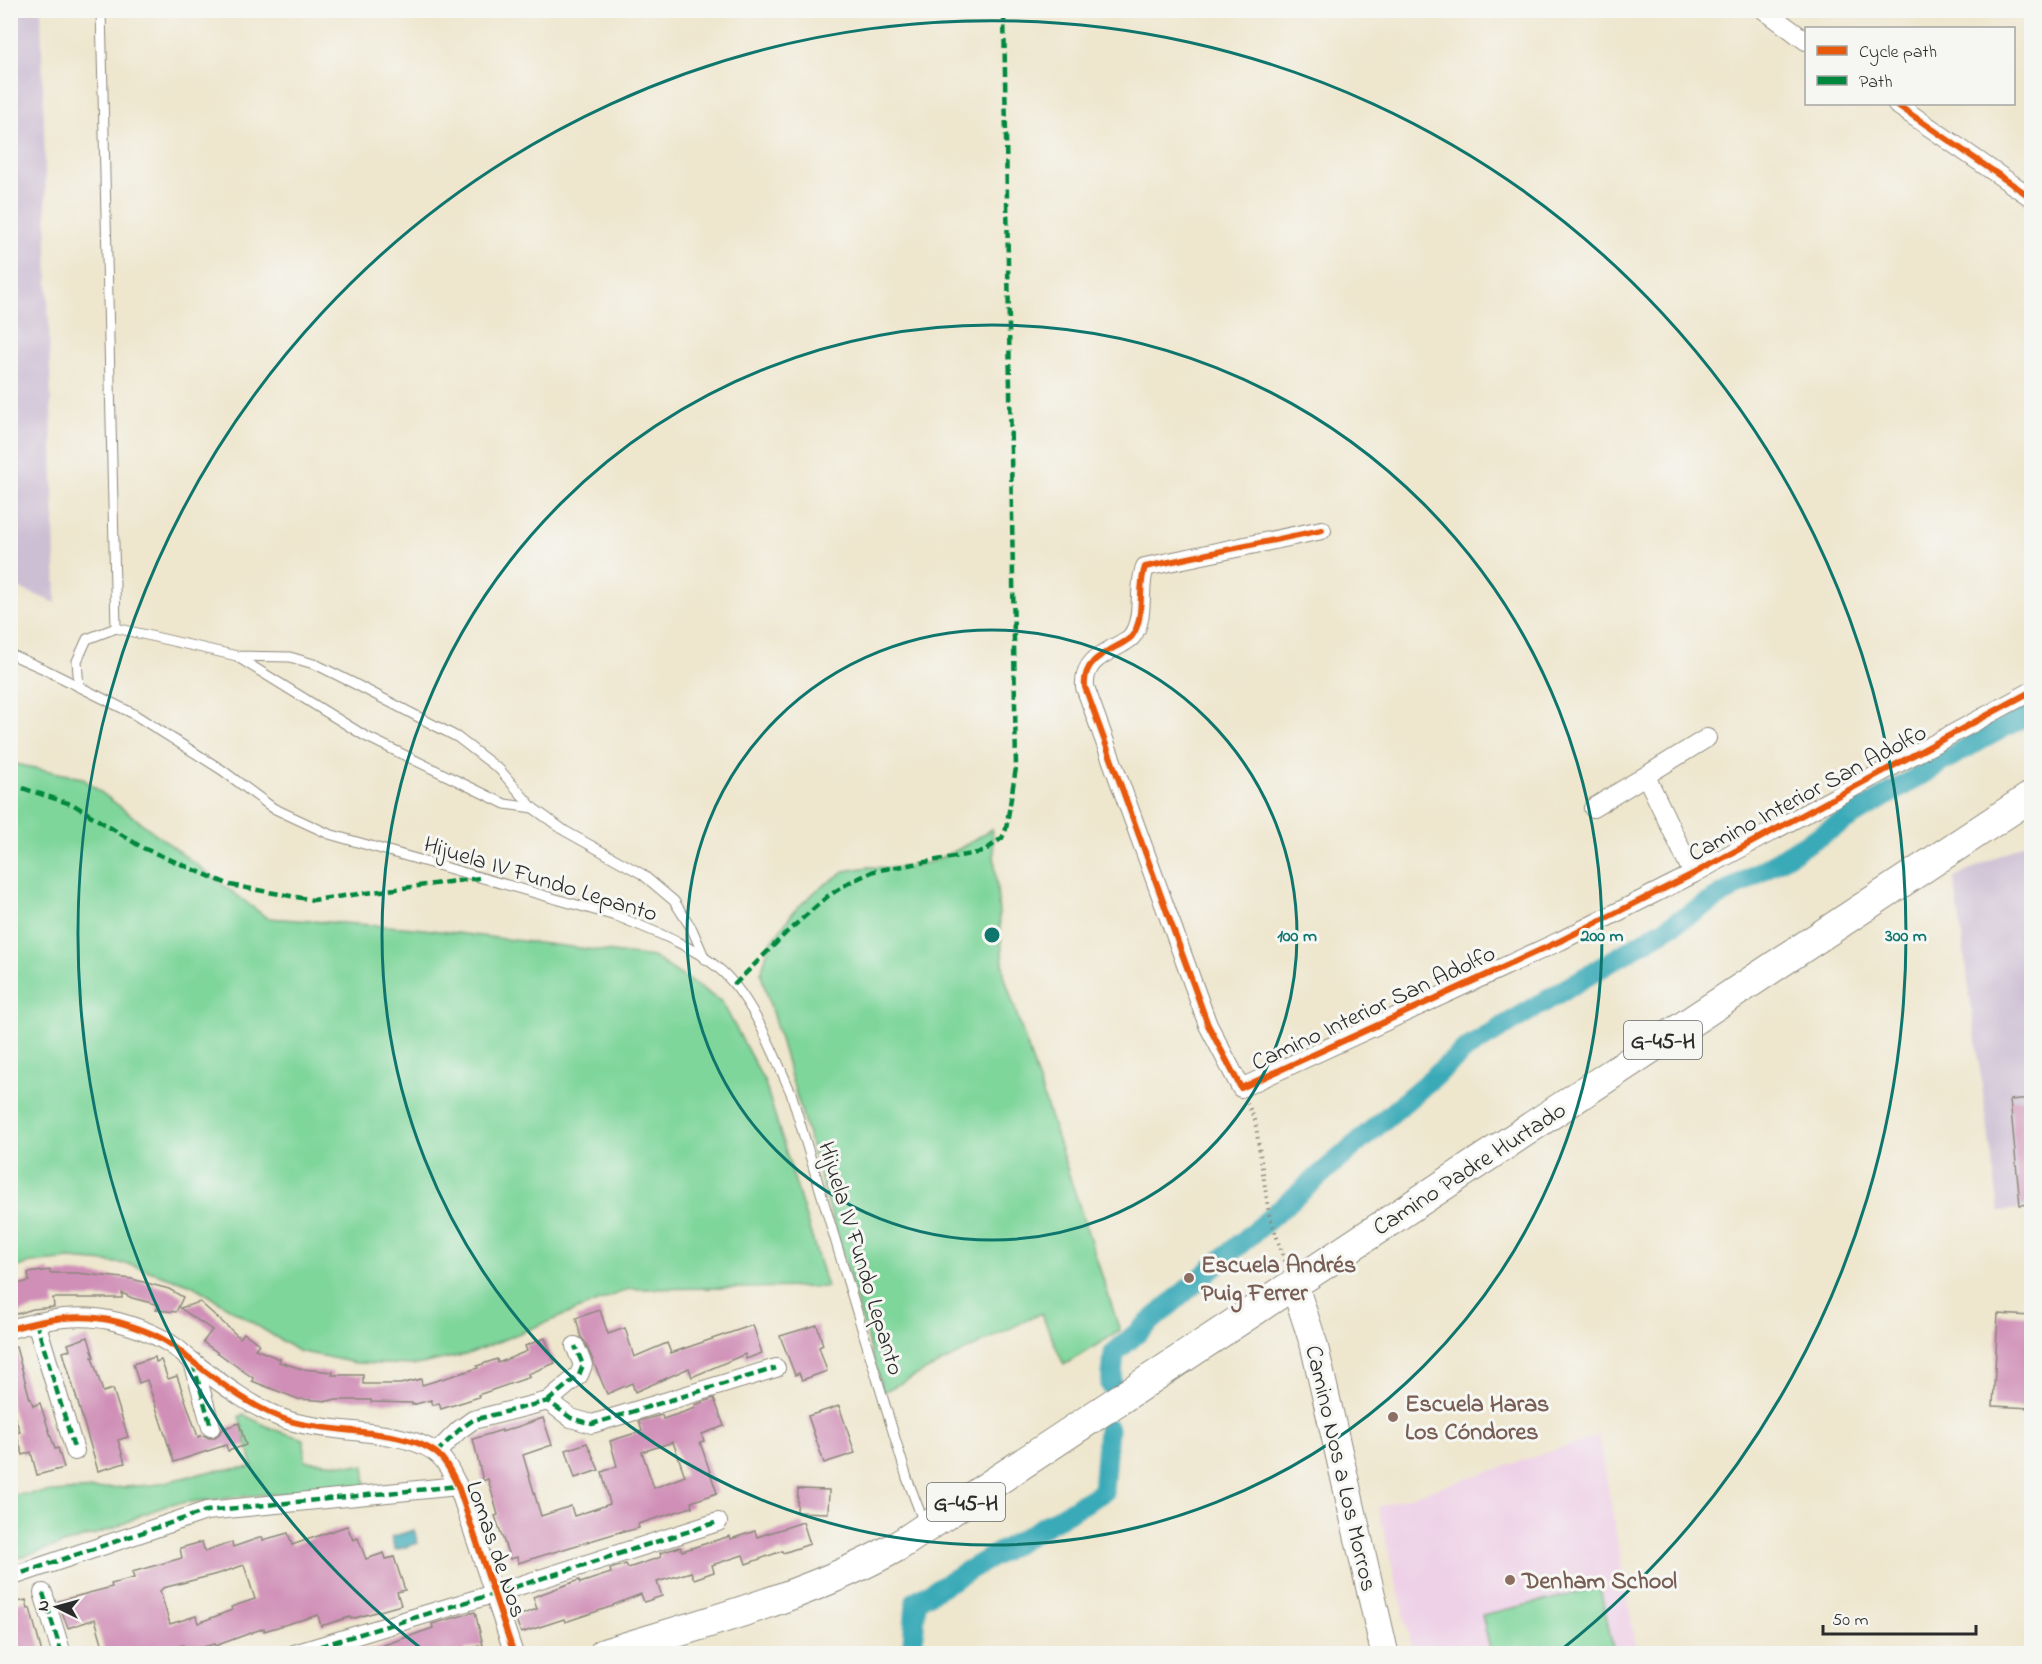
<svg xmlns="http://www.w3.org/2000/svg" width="2042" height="1664" font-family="'Indie Flower',sans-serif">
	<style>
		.built { fill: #eed0e7 }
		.industrial { fill: #ccbed3 }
		.green { fill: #7fd69b; stroke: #558063; stroke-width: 1.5 }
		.water { fill: #3aaab8; stroke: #326a72; stroke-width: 1.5 }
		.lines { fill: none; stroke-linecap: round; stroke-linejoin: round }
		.canal { stroke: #3aaab8; stroke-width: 21 }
		.building { fill: #d08fb7; fill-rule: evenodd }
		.service-casing { stroke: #8c887c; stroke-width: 11 }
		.minor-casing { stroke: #8c887c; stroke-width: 20 }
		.secondary-casing { stroke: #8c887c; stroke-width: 29 }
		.primary-casing { stroke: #8c887c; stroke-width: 32 }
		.path { stroke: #8c887c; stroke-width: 4; stroke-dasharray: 1.5 4.5; stroke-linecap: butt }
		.service { stroke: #fff; stroke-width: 9 }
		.minor { stroke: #fff; stroke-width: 18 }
		.secondary { stroke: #fff; stroke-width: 27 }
		.primary { stroke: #fff; stroke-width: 30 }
		.quiet { stroke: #00873e; stroke-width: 4.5; stroke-dasharray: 9 4.5; stroke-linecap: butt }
		.cycleway-casing { stroke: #f6f6f2; stroke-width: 10 }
		.cycleway { stroke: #e8590c; stroke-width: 6 }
		.ring { fill: none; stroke: #0f766e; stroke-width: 3 }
		.education-dot { fill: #8d6e63; stroke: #f6f6f2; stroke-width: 2 }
		.labels { text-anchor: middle; stroke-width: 6; stroke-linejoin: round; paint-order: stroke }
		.shield { fill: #f6f6f2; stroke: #686867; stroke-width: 1.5 }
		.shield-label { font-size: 22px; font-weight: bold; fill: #2b2b2b }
		.street-label { font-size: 24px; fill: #2b2b2b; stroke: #f6f6f2 }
		.education-label { font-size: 24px; font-weight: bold; fill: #785e54; stroke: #f6f6f2; text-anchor: start }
		.centre { fill: #0f766e; stroke: #f6f6f2; stroke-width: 3 }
		.ring-label { font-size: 18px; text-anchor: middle; font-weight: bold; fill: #0f766e; stroke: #f6f6f2; stroke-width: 6; stroke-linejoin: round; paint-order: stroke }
	</style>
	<rect width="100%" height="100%" fill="#f6f6f2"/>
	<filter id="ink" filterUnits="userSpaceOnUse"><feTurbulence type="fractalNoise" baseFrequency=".0167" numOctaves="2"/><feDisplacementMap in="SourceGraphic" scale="12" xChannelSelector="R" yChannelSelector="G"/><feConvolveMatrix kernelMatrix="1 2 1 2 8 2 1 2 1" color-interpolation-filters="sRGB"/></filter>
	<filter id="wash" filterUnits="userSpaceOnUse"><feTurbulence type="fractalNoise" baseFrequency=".008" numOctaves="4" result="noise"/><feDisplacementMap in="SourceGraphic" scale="24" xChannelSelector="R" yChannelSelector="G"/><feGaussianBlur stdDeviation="1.35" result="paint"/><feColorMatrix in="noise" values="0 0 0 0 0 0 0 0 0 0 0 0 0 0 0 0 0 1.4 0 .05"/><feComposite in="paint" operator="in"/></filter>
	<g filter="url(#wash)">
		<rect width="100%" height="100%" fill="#eee6cd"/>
		<polygon class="built" points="1599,1436 1637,1653 1413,1653 1378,1507"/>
		<g class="industrial">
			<polygon points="10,11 41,11 56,603 11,585"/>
			<polygon points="2031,840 2031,1208 1999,1211 1954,878"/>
		</g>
		<g class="green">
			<polygon points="11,763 82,778 267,918 415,928 653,957 722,1002 765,1083 827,1287 629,1289 468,1354 416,1365 356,1363 298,1351 192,1285 128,1264 71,1259 31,1263 11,1269"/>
			<polygon points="992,829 1004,975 1120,1331 1064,1365 1041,1313 883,1392 761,974 769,945 794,911 817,890 845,871 868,867 897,868 931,862 959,849"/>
			<polygon points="244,1415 275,1430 304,1439 305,1461 364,1466 366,1488 259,1495 171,1504 141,1515 115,1528 11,1560 11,1495 152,1485 212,1471 253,1467 239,1416"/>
			<polygon points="1600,1588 1614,1653 1491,1653 1482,1615"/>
		</g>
		<polygon class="water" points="414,1530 418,1543 395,1550 391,1537"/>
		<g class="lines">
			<g class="canal">
				<polyline points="1111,1385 1114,1353 1466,1049 1962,750 2032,712"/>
				<polyline points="912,1654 916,1601 1103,1492 1108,1428"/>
			</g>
		</g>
		<g id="blocks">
			<g class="building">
				<polygon points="2031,1098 2031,1204 2020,1205 2010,1100"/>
				<polygon points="50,1270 50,1273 77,1273 132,1279 169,1289 183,1297 176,1312 156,1310 159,1305 132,1298 122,1293 122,1298 53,1298 54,1307 33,1309 17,1314 16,1312 10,1314 10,1286 29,1281 28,1273"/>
				<polygon points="200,1302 240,1338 244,1333 259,1344 255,1349 280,1359 279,1362 302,1369 333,1372 332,1375 363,1375 363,1384 400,1384 421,1379 422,1385 478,1368 477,1366 497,1359 498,1363 527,1351 525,1346 545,1338 555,1363 528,1374 530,1377 478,1395 479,1397 441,1409 439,1403 433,1405 431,1400 412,1405 412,1403 371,1402 371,1400 331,1400 330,1401 298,1399 252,1381 253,1378 203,1342 212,1330 180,1308"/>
				<polygon points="600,1310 608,1334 625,1328 634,1357 667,1343 671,1353 753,1325 762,1353 746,1359 745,1354 692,1377 689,1368 635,1392 632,1383 607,1394 585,1342 581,1337 576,1318"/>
				<polygon points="1998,1314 2031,1316 2031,1408 1993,1406"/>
				<polygon points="817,1325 823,1345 819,1347 827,1371 802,1380 799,1373 795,1375 780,1336"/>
				<polygon points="88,1337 94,1357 92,1357 103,1392 113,1389 128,1437 118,1440 125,1463 98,1471 63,1352 70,1350 68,1344"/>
				<polygon points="16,1347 30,1399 31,1399 33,1406 40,1403 55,1449 58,1448 64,1468 37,1475 31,1452 23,1455 16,1433 20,1432 10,1402 10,1348"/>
				<polygon points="155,1357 156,1362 161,1360 168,1379 177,1376 198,1437 203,1435 209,1438 215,1438 219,1434 222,1429 239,1423 246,1445 228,1451 226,1445 174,1462 147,1380 139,1383 133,1364"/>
				<path d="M714,1398L724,1426L702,1434L704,1441L700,1442L717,1493L691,1502L692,1507L638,1524L639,1528L623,1532V1531L518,1563L517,1557L510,1559L495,1516L498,1515L488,1479L483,1481L473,1439L502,1430V1432L543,1418L552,1445L523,1455L541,1516L571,1506L574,1516L610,1504L602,1472L617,1466L610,1441L642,1431L639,1421L662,1415L663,1419L696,1408L695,1405ZM673,1442L685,1476L654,1488L642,1452Z"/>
				<polygon points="839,1406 855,1453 824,1463 808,1416"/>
				<polygon points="587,1443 599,1470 575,1478 566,1450"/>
				<polygon points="798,1489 829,1490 828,1513 797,1512"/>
				<polygon points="803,1522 810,1544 783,1553 782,1551 746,1564 743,1555 712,1565 714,1572 694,1579 691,1572 657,1582 662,1596 644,1602 641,1594 613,1605 613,1606 565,1622 564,1619 521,1633 515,1617 537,1609 533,1597 579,1580 580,1583 611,1573 610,1569 626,1564 628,1568 661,1557 660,1553 680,1547 682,1551 730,1536 731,1539 755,1531 757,1537"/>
				<path d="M347,1526L353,1540L358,1538L366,1559L384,1553L386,1559L394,1557L405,1590L397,1592L401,1605L351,1619L350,1617L321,1626L318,1615L264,1631V1628L215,1646L214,1644L186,1652L183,1645L156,1653H105L95,1619L68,1628L58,1601L112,1587L111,1584L134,1578L132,1572L182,1558L180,1548L202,1542L205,1552L232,1542L233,1547L262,1537L263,1540L288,1533L292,1545ZM244,1565L255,1599L231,1607L232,1610L198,1623L196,1616L170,1624L160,1591L163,1588L221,1573Z"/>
				<polygon points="26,1600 28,1609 30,1608 42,1653 10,1653 10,1604"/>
				<polygon points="475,1612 483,1645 464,1650 465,1653 368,1653 367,1651 433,1628 432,1624"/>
			</g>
		</g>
	</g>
	<g filter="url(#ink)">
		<use href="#blocks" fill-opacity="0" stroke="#8c887c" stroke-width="1.5"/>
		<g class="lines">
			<defs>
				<g id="service">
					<polyline points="101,10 116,628"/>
					<path d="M10,654L44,669L132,713L222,770L273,808L329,834L619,917C653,931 689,944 717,967C751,994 774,1054 791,1093L907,1478L924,1523"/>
					<polyline points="239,658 365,736 505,804 533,808"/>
					<polyline points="79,687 77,661 87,639 116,628 237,656 290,657 317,665 353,683 457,737 500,770 533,808 565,831 642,874 674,901 692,929 705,959"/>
				</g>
				<g id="minor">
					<polyline points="1764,10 1806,41"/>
					<polyline points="1896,104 2032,198"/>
					<path d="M1322,530L1145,567C1137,588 1146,617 1132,636C1130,639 1124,642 1121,644C1101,655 1083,662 1085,687L1208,1025L1241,1088L1560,941L1693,874L2032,691"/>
					<polyline points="1646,776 1693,874"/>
					<polyline points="1593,808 1707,738"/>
					<polyline points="36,1322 75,1451"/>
					<path d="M10,1329C46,1319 81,1312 118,1322C136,1327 156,1334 172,1345C180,1350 186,1357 193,1362C220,1383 257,1411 290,1421C332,1434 402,1428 435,1452C446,1460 452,1474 458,1486L514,1654"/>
					<polyline points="193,1362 211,1427"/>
					<polyline points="548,1401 579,1375 583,1365 575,1346"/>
					<polyline points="436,1453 459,1430 473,1420 548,1401 571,1418 592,1424 776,1368"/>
					<polyline points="10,1577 206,1511 458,1486"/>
					<polyline points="43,1593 62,1654"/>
					<polyline points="294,1654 493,1594 718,1522"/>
				</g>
				<polyline id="secondary" points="1294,1284 1314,1345 1385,1654"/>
				<path id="primary" d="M604,1654C704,1623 807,1597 898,1546L2032,796"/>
			</defs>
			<use href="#service" class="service-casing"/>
			<use href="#minor" class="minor-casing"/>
			<use href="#secondary" class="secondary-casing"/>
			<use href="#primary" class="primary-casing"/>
			<polyline class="path" points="1247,1103 1255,1120 1269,1214 1285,1261"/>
			<use href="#service" class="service"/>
			<use href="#minor" class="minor"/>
			<use href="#secondary" class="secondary"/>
			<use href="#primary" class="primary"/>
			<g class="quiet">
				<polyline points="10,784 74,805 143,848 230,885 313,900 479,878"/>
				<polyline points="734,985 787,932 828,896 850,882 874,871 983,852 1002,838 1006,829 1016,768 1004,10"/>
				<polyline points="36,1322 75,1451"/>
				<polyline points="193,1363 211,1427"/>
				<polyline points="548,1401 579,1375 583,1365 575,1346"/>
				<polyline points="436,1453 459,1430 473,1420 548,1401 571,1418 592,1424 776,1368"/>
				<polyline points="10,1577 206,1511 458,1486"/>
				<polyline points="43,1593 62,1654"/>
				<polyline points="294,1654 493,1594 718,1522"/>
			</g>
			<defs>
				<g id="cycleway">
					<polyline points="1896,104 2032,198"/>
					<path d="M1322,530L1145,567C1137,588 1146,617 1132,636C1130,639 1124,642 1121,644C1101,655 1083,662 1085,687L1208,1025L1241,1088L1560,941L1693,874L2032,691"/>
					<path d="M10,1329C46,1319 81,1312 118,1322C136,1327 156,1334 172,1345C180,1350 186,1357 193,1362C220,1383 257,1411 290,1421C332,1434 402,1428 435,1452C446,1460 452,1474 458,1486L514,1654"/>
				</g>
			</defs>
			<use href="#cycleway" class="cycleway-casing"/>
			<use href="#cycleway" class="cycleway"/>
		</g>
	</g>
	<g class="ring">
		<circle cx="992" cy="935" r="305"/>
		<circle cx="992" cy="935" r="610"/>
		<path d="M423 1650A914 914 0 1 1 1561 1650"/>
	</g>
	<g class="education-dot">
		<circle cx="1189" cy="1278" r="6"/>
		<circle cx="1393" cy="1417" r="6"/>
		<circle cx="1510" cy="1580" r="6"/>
	</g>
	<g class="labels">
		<g class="shield">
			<rect x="1624" y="1021" width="78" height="38" rx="4.5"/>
			<rect x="927" y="1483" width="78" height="38" rx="4.5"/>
		</g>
		<g class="shield-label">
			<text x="1663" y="1048">G-45-H</text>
			<text x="966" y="1510">G-45-H</text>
		</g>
		<g class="street-label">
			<text transform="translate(1807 792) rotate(-28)" y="8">Camino Interior San Adolfo</text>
			<text transform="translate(541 878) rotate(17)" y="8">Hijuela IV Fundo Lepanto</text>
			<text transform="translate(1373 1007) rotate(-25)" y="8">Camino Interior San Adolfo</text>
			<text transform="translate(1469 1168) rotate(-33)" y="8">Camino Padre Hurtado</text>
			<text transform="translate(862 1258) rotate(73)" y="8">Hijuela IV Fundo Lepanto</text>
			<text transform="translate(1342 1468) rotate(77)" y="8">Camino Nos a Los Morros</text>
			<text transform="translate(497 1549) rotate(71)" y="8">Lomas de Nos</text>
		</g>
		<g class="education-label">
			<text x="1201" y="1272">Escuela Andrés<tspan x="1201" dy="28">Puig Ferrer</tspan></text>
			<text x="1405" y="1411">Escuela Haras<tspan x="1405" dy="28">Los Cóndores</tspan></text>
			<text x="1522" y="1588">Denham School</text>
		</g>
	</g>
	<circle cx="992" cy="935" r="9" class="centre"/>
	<g class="ring-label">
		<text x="1297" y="941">100 m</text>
		<text x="1602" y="941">200 m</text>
		<text x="1906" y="941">300 m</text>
	</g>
	<rect width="2042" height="1664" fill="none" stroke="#f6f6f2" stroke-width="36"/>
	<rect x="1805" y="27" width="210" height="78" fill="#f6f6f2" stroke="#a5a5a2" stroke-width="1.5"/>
	<rect x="1817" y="46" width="30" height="9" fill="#e8590c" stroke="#a5a5a2" stroke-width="1.5"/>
	<text x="1859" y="57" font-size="18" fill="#2b2b2b">Cycle path</text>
	<rect x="1817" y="76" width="30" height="9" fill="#00873e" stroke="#a5a5a2" stroke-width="1.5"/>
	<text x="1859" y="87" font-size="18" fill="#2b2b2b">Path</text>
	<g transform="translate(57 1607) rotate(275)" stroke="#f6f6f2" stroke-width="4.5" paint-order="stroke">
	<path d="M0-4.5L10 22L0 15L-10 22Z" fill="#2b2b2b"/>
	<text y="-9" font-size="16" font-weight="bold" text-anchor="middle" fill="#2b2b2b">N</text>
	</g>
	<path d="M1823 1625v9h153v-9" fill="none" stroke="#2b2b2b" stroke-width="3"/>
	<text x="1832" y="1625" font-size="18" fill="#2b2b2b" stroke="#f6f6f2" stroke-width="4.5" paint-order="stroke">50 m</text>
</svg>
